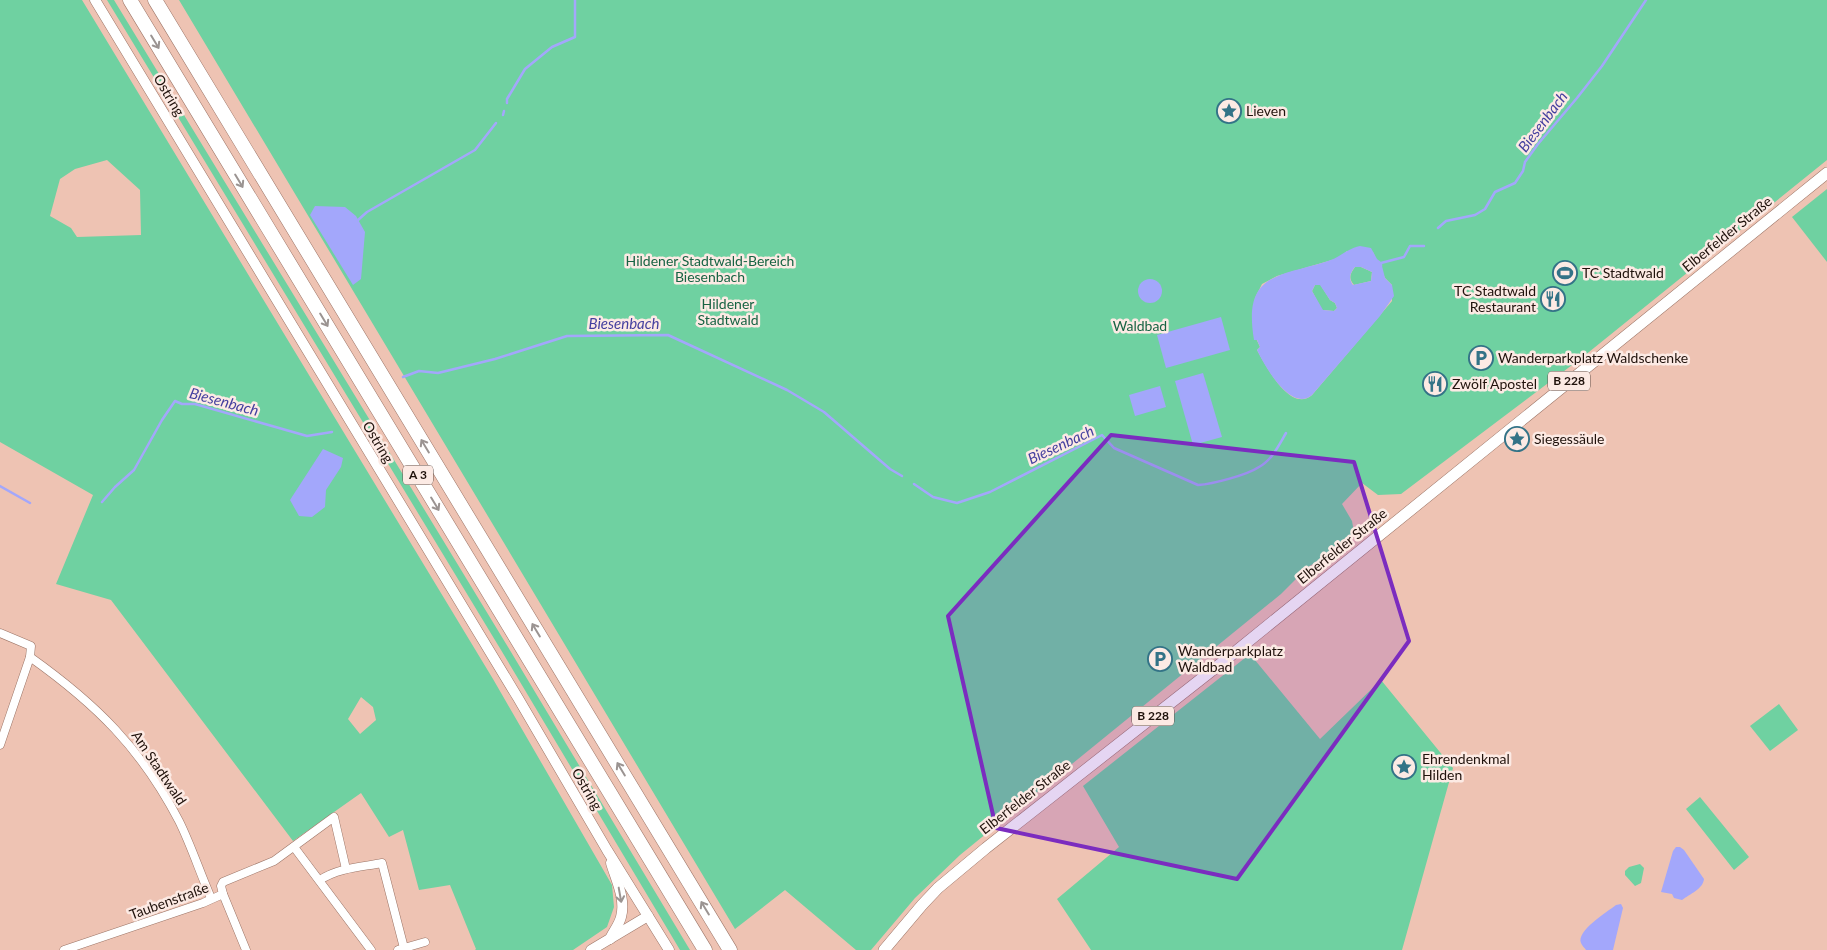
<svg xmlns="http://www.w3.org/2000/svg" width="1827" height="950" font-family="Lato,sans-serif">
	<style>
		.green { fill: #6fd1a1; fill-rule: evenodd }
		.water { fill: #a3a7fb; fill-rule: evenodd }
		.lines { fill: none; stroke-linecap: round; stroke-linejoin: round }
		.stream { stroke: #a3a7fb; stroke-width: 2.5 }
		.minor-casing { stroke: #9c7567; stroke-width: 9 }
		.secondary-casing { stroke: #9c7567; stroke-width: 11 }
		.primary-casing { stroke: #9c7567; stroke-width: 12 }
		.motorway-casing { stroke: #9c7567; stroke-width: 15 }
		.minor { stroke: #fff; stroke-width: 8 }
		.secondary { stroke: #fff; stroke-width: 10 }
		.primary { stroke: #fff; stroke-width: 11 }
		.motorway { stroke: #fff; stroke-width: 14 }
		.oneway { stroke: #9b9492 }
		.marked { fill: #7b2cbf; fill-opacity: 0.2; stroke: #7b2cbf; stroke-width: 4; stroke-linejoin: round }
		.labels { text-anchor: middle; stroke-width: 5; stroke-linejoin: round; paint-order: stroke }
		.shield { fill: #fceae4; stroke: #62534d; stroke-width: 1 }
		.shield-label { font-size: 12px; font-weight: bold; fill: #20120c }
		.street-label { font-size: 14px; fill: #20120c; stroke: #fceae4 }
		.poi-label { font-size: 14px; fill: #20120c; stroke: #fceae4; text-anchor: start }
		.park-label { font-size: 14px; fill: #176343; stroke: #fceae4 }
		.water-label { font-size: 15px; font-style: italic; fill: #45409f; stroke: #fceae4 }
	</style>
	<rect width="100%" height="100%" fill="#eec3b3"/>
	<g class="green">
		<path d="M0,0H82L493,679L612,885L614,907L607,927L573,950H475L476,949L450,885L419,890L403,830L389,837L361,793L293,841L111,600L56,584L93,495L0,442ZM107,160L140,190L141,235L77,237L71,228L50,216L60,179L75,169ZM361,697L373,707L376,720L360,734L348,719Z"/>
		<polygon points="107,0 114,0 508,647 690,950 680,950 501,650"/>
		<path d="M179,0H1827V160L1584,356L1401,494L1378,495L1362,483L1342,504L1352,521L1354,532L1340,548L1308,567L1281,594L960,855L915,898L871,950H856L785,890L735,929ZM1347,251L1373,252L1385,278L1392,285V301L1312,395C1290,414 1265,364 1257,350L1260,347L1253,332V318L1255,298L1262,284L1277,276L1339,258Z"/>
		<polygon points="1827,189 1827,262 1792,217"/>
		<path d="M1355,267H1361L1372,272L1371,281L1354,285C1348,278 1350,274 1355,267Z"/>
		<polygon points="1320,284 1330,300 1335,303 1337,308 1334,311 1322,310 1312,291 1315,285"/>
		<polygon points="1250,654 1320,739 1381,680 1453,768 1402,950 1091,950 1057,899 1119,847 1083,786"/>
		<polygon points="1779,704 1798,730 1770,751 1750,726"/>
		<polygon points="1700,797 1749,857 1734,870 1686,809"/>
		<polygon points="1640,864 1644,868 1641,883 1635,886 1625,875 1625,871 1629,867"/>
	</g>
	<g class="water">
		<polygon points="315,206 345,207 356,216 365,232 361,279 353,285 310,215"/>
		<path d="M1360,246L1371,248L1377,259L1381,262L1385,278L1392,285L1394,296L1380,316L1312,395C1291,413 1264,365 1257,350L1260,347L1257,340H1254C1243,274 1276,277 1325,262C1340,258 1346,249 1360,246ZM1355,267H1361L1372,272L1371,281L1353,285C1348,278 1350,273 1355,267ZM1315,285H1320L1330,300L1335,303L1337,308L1334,311L1323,310L1312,291Z"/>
		<circle cx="1150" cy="291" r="12"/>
		<polygon points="1221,317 1230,350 1166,368 1157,335"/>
		<polygon points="1203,373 1222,437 1193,445 1175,381"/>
		<polygon points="1160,386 1166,407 1135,416 1129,395"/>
		<polygon points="323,449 343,458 341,467 326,490 325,507 312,517 299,516 290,500"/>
		<path d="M1676,847H1680L1684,850L1704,879C1703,889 1690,894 1682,900L1674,898L1672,894L1661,892L1673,851Z"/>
		<path d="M1621,904L1623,908L1613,950H1586C1585,948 1582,946 1581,943C1576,931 1607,912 1616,905Z"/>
	</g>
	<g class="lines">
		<g class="stream">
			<polyline points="507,103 507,99 525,69 552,47 575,37 575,0"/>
			<polyline points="503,115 504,111"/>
			<polyline points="358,220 367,212 475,150 496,123"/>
			<polyline points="1438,228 1446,221 1475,215 1485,209 1495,192 1515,183 1523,171 1525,162 1538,144 1577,98 1602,66 1646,0"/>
			<polyline points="1381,266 1381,263 1404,257 1410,246 1424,246"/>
			<polyline points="403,377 419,371 438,373 495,359 567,336 668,335 787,390 824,412 890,469 902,476"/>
			<path d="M914,484L933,497L957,503L990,492L1102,435L1114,448L1198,485C1213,484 1247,475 1259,467C1272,460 1279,445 1286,433"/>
			<polyline points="0,486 30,503"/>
			<polyline points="102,502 115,487 134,470 162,420 175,401 182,404 195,404 307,436 332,432"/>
		</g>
		<defs>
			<g id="minor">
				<polyline points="0,633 31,646 30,657 0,745"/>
				<path d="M30,657C96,704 141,748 179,821C191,845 200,873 211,898"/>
				<polyline points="294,847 371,950"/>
				<path d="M320,880C338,868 361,867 382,863L404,948L398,950"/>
				<polyline points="404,948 425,942"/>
				<polyline points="64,950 203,903 223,894"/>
				<polyline points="246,950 223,894 221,886 223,882 274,861 334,817 346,869"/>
			</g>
			<g id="secondary">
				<polyline points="95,0 518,698 607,850 669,950"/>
				<path d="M610,939C613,932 619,925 621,917C626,899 616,880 611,863"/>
				<polyline points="591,950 648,916"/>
			</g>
			<polyline id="primary" points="884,950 922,905 938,888 986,848 1224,661 1827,173"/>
			<g id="motorway">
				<polyline points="130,0 705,950"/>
				<polyline points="155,0 730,950"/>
			</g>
		</defs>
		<use href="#minor" class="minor-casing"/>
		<use href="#secondary" class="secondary-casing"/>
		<use href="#primary" class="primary-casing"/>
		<use href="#motorway" class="motorway-casing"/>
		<use href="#minor" class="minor"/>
		<use href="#secondary" class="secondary"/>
		<use href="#primary" class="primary"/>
		<use href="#motorway" class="motorway"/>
	</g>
	<defs><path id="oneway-shaft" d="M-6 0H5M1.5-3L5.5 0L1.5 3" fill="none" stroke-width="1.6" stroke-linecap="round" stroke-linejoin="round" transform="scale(1.25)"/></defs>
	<g class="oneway">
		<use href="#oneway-shaft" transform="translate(155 42) rotate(59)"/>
		<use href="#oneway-shaft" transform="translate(239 181) rotate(59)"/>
		<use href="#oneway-shaft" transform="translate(324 320) rotate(59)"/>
		<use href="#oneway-shaft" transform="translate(425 446) rotate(-121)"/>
		<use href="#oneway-shaft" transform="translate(435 504) rotate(59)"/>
		<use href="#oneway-shaft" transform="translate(536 630) rotate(-121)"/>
		<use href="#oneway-shaft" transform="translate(621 769) rotate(-121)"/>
		<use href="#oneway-shaft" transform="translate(620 895) rotate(80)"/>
		<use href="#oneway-shaft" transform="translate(705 908) rotate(-121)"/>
	</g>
	<path class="marked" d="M1111,435L1354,462L1409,641L1237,879L996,828L948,616Z"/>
	<defs>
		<symbol id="sight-ring" viewBox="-11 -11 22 22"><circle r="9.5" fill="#fceae4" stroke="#337387" stroke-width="1.5"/><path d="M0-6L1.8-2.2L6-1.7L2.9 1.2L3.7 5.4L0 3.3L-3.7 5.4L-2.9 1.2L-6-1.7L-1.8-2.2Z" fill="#337387"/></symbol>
		<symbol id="stadium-ring" viewBox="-11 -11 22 22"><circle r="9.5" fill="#fceae4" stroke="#337387" stroke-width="1.5"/><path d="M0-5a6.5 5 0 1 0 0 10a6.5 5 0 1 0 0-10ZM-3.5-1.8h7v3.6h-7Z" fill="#337387"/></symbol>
		<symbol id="restaurant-ring" viewBox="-11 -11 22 22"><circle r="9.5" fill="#fceae4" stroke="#337387" stroke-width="1.5"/><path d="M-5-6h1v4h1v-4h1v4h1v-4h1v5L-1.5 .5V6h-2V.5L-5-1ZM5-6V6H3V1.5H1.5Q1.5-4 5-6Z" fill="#337387"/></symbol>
		<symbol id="parking-ring" viewBox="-11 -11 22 22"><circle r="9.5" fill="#fceae4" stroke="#337387" stroke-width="1.5"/><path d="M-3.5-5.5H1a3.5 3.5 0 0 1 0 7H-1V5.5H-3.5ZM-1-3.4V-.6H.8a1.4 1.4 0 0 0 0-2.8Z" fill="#337387"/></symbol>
	</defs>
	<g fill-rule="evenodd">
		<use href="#sight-ring" x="1215" y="97" width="28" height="28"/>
		<use href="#stadium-ring" x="1551" y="259" width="28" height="28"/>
		<use href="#restaurant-ring" x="1539" y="285" width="28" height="28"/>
		<use href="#parking-ring" x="1467" y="344" width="28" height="28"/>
		<use href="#restaurant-ring" x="1421" y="370" width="28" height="28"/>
		<use href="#sight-ring" x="1503" y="425" width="28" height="28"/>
		<use href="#parking-ring" x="1146" y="645" width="28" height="28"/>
		<use href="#sight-ring" x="1390" y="753" width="28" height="28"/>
	</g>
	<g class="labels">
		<g class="shield">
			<rect x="1548" y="371.5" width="42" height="19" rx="4"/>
			<rect x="403" y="465.5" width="30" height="19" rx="4"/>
			<rect x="1132" y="706.5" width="42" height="19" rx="4"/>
		</g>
		<g class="shield-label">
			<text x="1569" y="385">B 228</text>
			<text x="418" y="479">A 3</text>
			<text x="1153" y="720">B 228</text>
		</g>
		<g class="street-label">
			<text transform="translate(169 95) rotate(59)" y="5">Ostring</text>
			<text transform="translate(1727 234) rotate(-39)" y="5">Elberfelder Straße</text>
			<text transform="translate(378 442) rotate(59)" y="5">Ostring</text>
			<text transform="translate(1342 546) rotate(-39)" y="5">Elberfelder Straße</text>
			<text transform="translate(159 768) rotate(56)" y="5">Am Stadtwald</text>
			<text transform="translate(587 789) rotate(60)" y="5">Ostring</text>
			<text transform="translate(1025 797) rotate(-38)" y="5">Elberfelder Straße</text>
			<text transform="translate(169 901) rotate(-20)" y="5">Taubenstraße</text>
		</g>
		<g class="poi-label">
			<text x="1246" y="116">Lieven</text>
			<text x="1582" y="278">TC Stadtwald</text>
			<text x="1536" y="296" text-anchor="end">TC Stadtwald<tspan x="1536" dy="16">Restaurant</tspan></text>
			<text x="1498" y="363">Wanderparkplatz Waldschenke</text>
			<text x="1452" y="389">Zwölf Apostel</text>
			<text x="1534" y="444">Siegessäule</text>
			<text x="1178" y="656">Wanderparkplatz<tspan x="1178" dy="16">Waldbad</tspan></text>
			<text x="1422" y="764">Ehrendenkmal<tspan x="1422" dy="16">Hilden</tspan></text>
		</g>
		<g class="park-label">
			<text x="710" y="266">Hildener Stadtwald-Bereich<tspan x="710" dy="16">Biesenbach</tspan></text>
			<text x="728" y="309">Hildener<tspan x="728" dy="16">Stadtwald</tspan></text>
			<text x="1140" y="331">Waldbad</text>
		</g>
		<g class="water-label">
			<text transform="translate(1543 122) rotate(-53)" y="5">Biesenbach</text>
			<text x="624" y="329">Biesenbach</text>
			<text transform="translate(224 402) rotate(15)" y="5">Biesenbach</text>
			<text transform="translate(1061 445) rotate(-25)" y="5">Biesenbach</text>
		</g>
	</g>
</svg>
